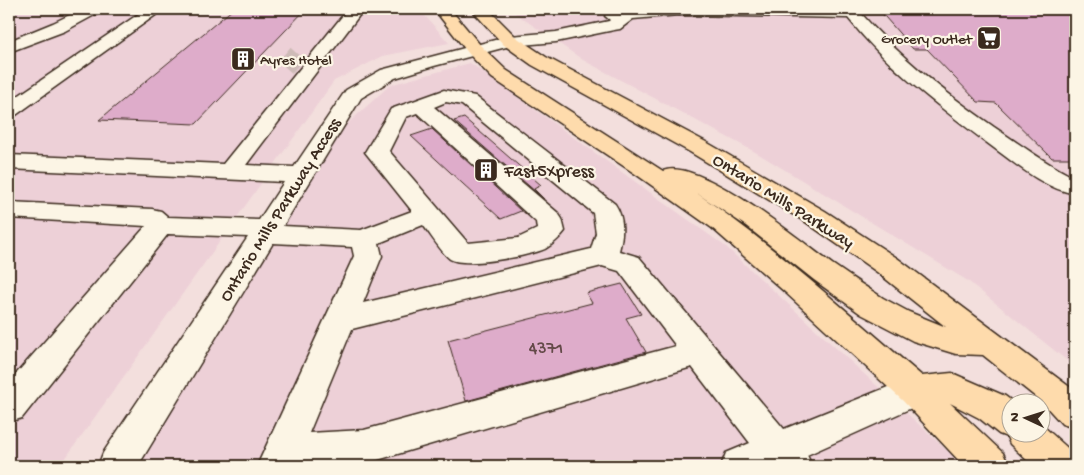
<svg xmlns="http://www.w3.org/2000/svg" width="1084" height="475" font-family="'Gochi Hand',sans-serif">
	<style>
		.built { fill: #edd0d7 }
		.building { fill: #deacca; stroke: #3b2a1e }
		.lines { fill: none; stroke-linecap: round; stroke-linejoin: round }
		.minor-tunnel { stroke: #cebbb7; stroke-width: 18; stroke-dasharray: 18 9; stroke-linecap: butt }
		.minor-casing { stroke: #3b2a1e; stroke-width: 3 }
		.major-casing { stroke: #3b2a1e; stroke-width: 3 }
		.minor { fill: #fcf5e5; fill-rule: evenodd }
		.major { fill: #fedbac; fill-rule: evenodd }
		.labels { text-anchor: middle; stroke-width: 4.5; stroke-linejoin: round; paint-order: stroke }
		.far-poi-label { font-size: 15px; fill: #3b2a1e; stroke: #fcf5e5; text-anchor: end }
		.poi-label { font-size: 18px; fill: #3b2a1e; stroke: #fcf5e5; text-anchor: start }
		.street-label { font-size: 18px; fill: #3b2a1e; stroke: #fcf5e5 }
		.near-number-label { font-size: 18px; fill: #644a49 }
	</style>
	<rect width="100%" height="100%" fill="#f3dfdd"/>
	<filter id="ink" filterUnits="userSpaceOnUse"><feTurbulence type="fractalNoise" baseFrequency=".02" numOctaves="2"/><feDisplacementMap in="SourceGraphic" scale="10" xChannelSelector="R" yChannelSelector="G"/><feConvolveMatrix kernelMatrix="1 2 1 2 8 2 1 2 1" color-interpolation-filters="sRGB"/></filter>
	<g filter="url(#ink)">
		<g class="built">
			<polygon points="9,9 419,9 449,43 383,56 334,81 60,466 9,466"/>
			<polygon points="509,9 1075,9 1075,367 968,281 757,153 583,60"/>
			<polygon points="470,63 726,247 964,466 138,466 345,126 390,85"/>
		</g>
		<g class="building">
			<polygon points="233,9 306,9 196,124 99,120"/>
			<polygon points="878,9 1075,9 1075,158 1052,158 996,103 978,102 927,49 913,49"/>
			<polygon points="464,118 541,185 534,189 544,199 454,121"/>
			<polygon points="432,129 521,211 501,219 411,136"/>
			<polygon points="622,284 641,314 626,318 646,352 466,401 448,340 592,303 586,293"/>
		</g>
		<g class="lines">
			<polyline class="minor-tunnel" points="285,67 300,50"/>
			<defs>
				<g id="minor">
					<polygon points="82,9 102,9 100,12 65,31 9,52 9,41 53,23"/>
					<polygon points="146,9 164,9 16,115 9,117 9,102"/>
					<path d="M348,9H364L246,165L294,167L346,90L381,70L510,36L556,32L609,21L610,20L605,16L607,13L630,9H857C897,55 944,92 994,127C1021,145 1046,164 1075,178V194C1043,188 1016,164 990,145C938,106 888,68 848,18L679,15L633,19L620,29L614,30L556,42L510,46L434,66L395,78L361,98L283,226L361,230L412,211L365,152L391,109L444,90L475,96L615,204C625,219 623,235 619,251L639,257L784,429L915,376L927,381L933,391L927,401L807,455L812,466H721L726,453L750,443L692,367L364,464L257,466L354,256L352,247L273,243L138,466H98L103,453L248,237L168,234L22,418L9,422V382L146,226L9,218V202L152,209L161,211L168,217L259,220L284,182L9,169V155L223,164ZM446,102L462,105L593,213L596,233L591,249L363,303L382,256L379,243L423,225C430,234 442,253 450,259C465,268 529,256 545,249C553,244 559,239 565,231L562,219L558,213L434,107ZM417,113L536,222L537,229L518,238L468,243L389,151L406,117ZM602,266L619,271L676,346L364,430L309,433L352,329Z"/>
				</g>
				<path id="major" d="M434,9H450L481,46L506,70L663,171C698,156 802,242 832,264C849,276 866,287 883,298L909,312L946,327L877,272L807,223L690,152L532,65L504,45L471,9H488L516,37L546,57L706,142L825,211L897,258L1075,391V428L1062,424L1042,402L983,355L956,354L913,341L861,314L814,280L746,226L695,192C776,247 848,313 922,376L952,373L1005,396L1013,402L1012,432H1042V425L1073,453L1075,466H1033L1010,444L1007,437L999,434L979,418L950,403L1003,453L1009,466H964L903,401L786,293L712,228L637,175L492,78L469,54Z"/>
			</defs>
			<use href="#minor" class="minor-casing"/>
			<use href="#major" class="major-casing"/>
			<use href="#minor" class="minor"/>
			<use href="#major" class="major"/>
		</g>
	</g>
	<defs>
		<symbol id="supermarket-square" viewBox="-11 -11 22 22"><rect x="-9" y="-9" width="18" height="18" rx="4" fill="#3b2a1e" stroke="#fcf5e5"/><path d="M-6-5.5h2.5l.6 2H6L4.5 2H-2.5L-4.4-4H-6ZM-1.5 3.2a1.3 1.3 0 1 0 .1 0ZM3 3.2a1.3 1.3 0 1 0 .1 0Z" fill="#fff"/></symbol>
		<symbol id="building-square" viewBox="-11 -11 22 22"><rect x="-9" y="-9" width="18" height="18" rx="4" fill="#3b2a1e" stroke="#fcf5e5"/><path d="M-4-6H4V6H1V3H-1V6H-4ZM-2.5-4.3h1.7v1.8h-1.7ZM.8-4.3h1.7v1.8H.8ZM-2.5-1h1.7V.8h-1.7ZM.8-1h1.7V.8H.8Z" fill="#fff"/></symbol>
	</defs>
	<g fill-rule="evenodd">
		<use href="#supermarket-square" x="975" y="24" width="28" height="28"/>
		<use href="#building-square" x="229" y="45" width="28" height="28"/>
		<use href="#building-square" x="472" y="156" width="28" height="28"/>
	</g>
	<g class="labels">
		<g class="far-poi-label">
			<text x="972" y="43">Grocery Outlet</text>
			<text x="260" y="64" text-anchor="start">Ayres Hotel</text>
		</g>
		<g class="poi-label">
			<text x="504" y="176">Fast5Xpress</text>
		</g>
		<g class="street-label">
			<text transform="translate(784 200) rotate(32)" y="6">Ontario Mills Parkway</text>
			<text transform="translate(279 209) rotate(-58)" y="6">Ontario Mills Parkway Access</text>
		</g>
		<g class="near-number-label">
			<text x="546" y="353">4371</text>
		</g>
	</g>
	<rect width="1084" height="475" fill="none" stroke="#fcf5e5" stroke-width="30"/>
	<rect x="15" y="15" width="1054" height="445" fill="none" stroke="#3b2a1e" stroke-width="2" filter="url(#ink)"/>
	<g transform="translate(1026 418) rotate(274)"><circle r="24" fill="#fcf5e5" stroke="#afa495"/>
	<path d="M0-4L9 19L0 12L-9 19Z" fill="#3b2a1e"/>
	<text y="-8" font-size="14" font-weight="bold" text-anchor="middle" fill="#3b2a1e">N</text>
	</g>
</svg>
